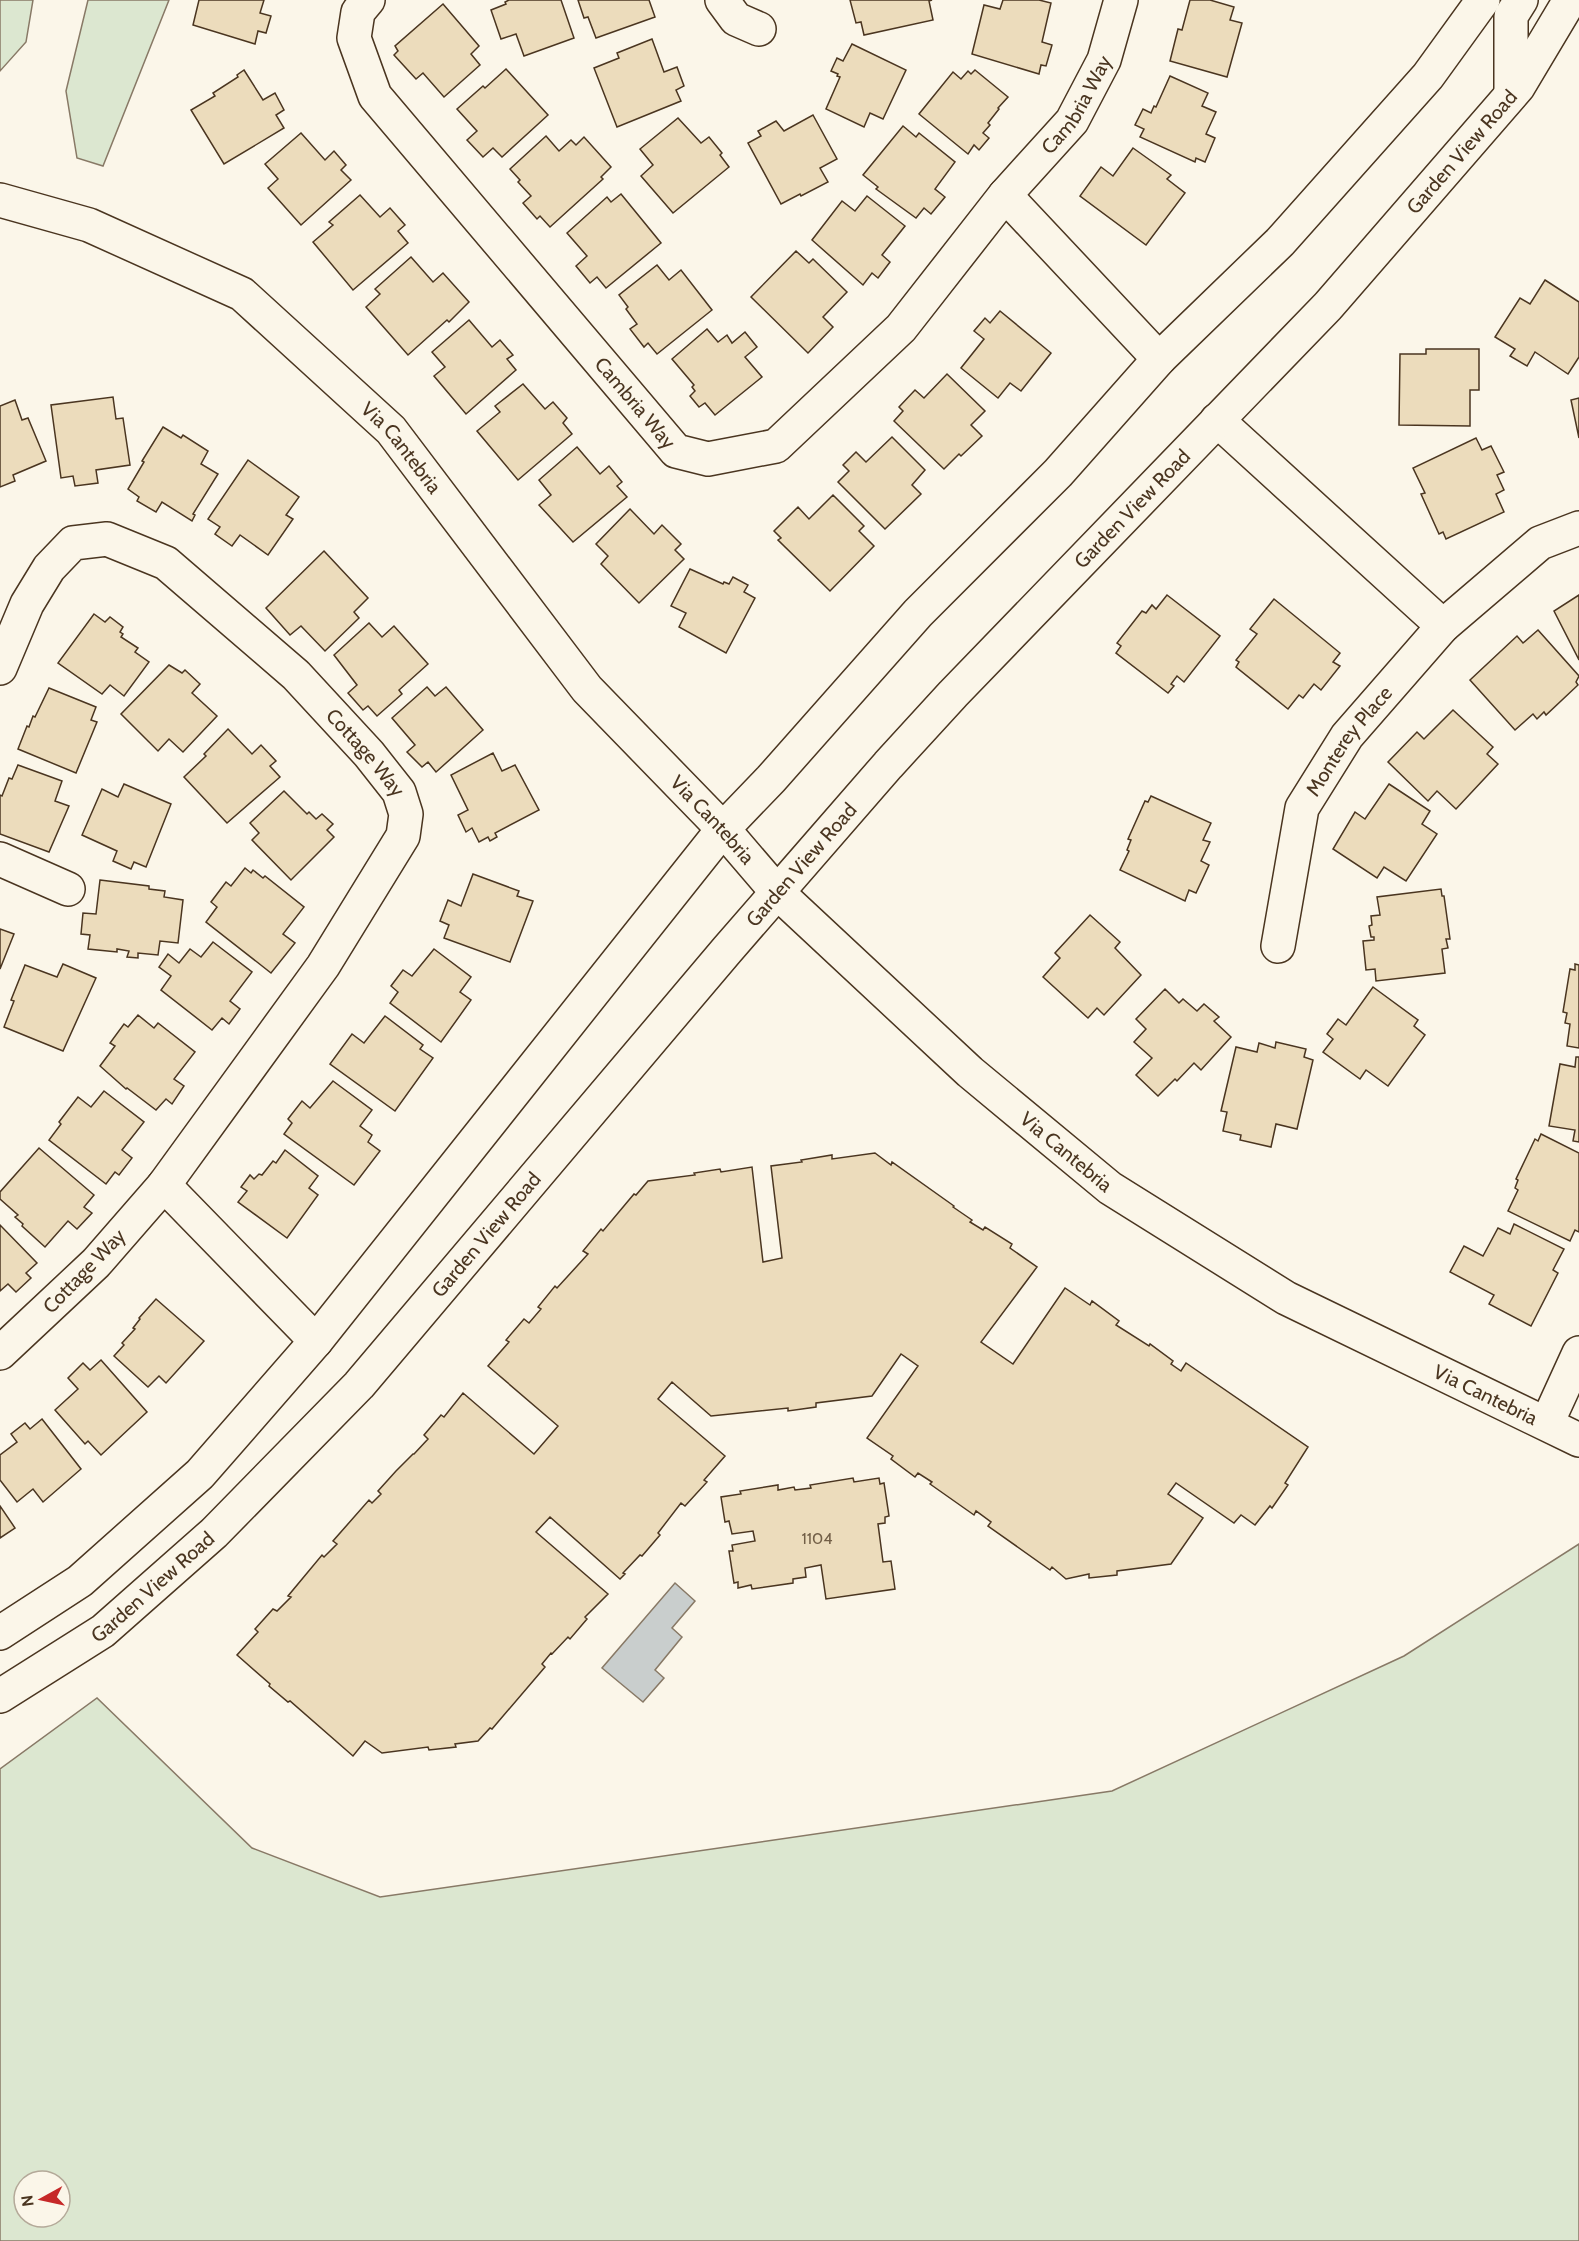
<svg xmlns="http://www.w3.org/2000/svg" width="1579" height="2241" font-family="Cabin,sans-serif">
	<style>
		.green { fill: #dce7d0; stroke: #887966; stroke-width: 1.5; fill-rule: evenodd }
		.water { fill: #c9cecd; stroke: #887966; stroke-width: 1.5 }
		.building { fill: #ecdcbc; stroke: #4a3520; stroke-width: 1.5 }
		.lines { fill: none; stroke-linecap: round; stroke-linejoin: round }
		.minor-casing { stroke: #4a3520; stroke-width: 36 }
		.secondary-casing { stroke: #4a3520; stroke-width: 36 }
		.minor { stroke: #fbf6e9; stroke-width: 33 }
		.secondary { stroke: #fbf6e9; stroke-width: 33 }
		.labels { text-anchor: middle; stroke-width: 4.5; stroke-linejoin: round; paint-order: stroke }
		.number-label { font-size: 16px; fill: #725f47 }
		.street-label { font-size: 20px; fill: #4a3520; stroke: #fbf6e9 }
	</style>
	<rect width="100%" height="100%" fill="#fbf6e9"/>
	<g class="green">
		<polygon points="0,0 33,0 26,42 0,71"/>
		<polygon points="88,0 169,0 103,166 77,158 66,91"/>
		<path d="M1579,1544V2241H0V1769L97,1698L252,1848L380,1897L1112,1791L1404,1656ZM24,2181H60V2217H24Z"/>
	</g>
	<polygon class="water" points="675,1583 695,1601 672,1628 682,1637 655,1670 664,1678 643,1702 602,1668"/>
	<g class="building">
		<polygon points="199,0 264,0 260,13 271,16 266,33 258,31 255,44 193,25"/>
		<polygon points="509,0 561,0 574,38 524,56 516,34 501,39 491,10 506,4 505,2"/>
		<polygon points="578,0 649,0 655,17 596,38 588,17 584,18"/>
		<polygon points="850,0 932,0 929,1 933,20 864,35 861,22 856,23"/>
		<polygon points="1003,0 1039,0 1051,3 1042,42 1052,45 1046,66 1041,65 1039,74 972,54 984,5 1000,9"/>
		<polygon points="1190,0 1210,0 1234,7 1230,20 1242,23 1227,77 1170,61 1178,29 1182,30"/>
		<polygon points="443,4 479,46 471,54 480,65 444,97 423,73 416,79 394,55 398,51 395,46"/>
		<polygon points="652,39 664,72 677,67 684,86 676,90 681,101 617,127 594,68 619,58 617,53"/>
		<polygon points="852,44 906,70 883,119 870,113 864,127 826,109 840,77 837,76 838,74 831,71 837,58 843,61"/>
		<polygon points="506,69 548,115 502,157 493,148 483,157 467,140 477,131 457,109 483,86 485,88"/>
		<polygon points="244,70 263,100 275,93 284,110 276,115 284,128 224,164 191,110 215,96 213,93 238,77 237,75"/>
		<polygon points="975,70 1008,97 998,108 999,109 988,123 990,125 983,133 989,138 979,150 974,145 968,154 919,114 953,72 961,79 968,71 971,74"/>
		<polygon points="1170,76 1208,93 1202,106 1216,112 1206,134 1215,138 1205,162 1196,158 1195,162 1140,137 1144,129 1135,125 1143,109 1151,113 1154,106 1156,107"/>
		<polygon points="813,115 837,159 820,168 828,182 801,196 800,194 781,204 748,143 761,136 758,131 776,121 784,131"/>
		<polygon points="678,118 701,143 709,137 722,153 720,155 729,167 673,213 641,176 653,165 640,149"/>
		<polygon points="903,126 916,137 919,133 955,162 935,189 945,197 931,214 924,208 916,218 876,189 878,187 863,175"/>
		<polygon points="301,133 325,160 334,151 346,165 341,170 351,180 301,225 268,188 278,179 265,164"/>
		<polygon points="546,136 559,151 571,140 576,145 584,137 611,167 601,177 603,179 550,227 540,216 537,219 523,203 531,196 518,182 520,180 510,169"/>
		<polygon points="1133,148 1171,175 1167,179 1185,193 1146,245 1080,196 1101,167 1113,176"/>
		<polygon points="621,194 661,243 606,288 597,277 590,283 576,266 587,256 567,233 607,197 611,202"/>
		<polygon points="360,195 380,217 390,208 405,225 398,231 408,243 353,290 313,242 333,225 329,222"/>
		<polygon points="867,196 905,226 882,255 890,262 878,278 872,273 863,285 812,240 842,201 855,211"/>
		<polygon points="796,251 809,263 813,259 847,292 823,317 833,327 808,353 751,297"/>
		<polygon points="411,257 433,282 443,273 469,302 449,322 447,320 408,355 366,307 380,294 375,289"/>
		<polygon points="657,265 669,280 681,270 712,310 657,354 648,343 644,347 630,329 637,324 626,309 628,307 619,295"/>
		<polygon points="1545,280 1579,302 1579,357 1568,374 1535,352 1527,366 1510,356 1515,349 1495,337 1520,298 1530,304"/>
		<polygon points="1000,311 1051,353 1021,391 1010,383 998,398 961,368 984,339 974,331 985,318 990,323"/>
		<polygon points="469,320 492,347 500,340 513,355 507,359 516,370 466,414 434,376 445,367 432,352"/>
		<polygon points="707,329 718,342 727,335 732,343 745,332 757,347 745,357 762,377 715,415 705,403 699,407 690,396 695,391 692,387 694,385 672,359"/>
		<polygon points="1426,349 1479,349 1479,390 1470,390 1470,426 1399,425 1400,354 1426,354"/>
		<polygon points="947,374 985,411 971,425 982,436 961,456 959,454 944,469 894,421 903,411 899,407 915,390 924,398"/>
		<polygon points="523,384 545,409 553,402 567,418 563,423 572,434 518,480 477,431 500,412 495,406"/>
		<polygon points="113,397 116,419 123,418 130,465 96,470 98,483 75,486 73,476 61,478 51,405"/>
		<polygon points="1579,398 1579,438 1571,400"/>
		<polygon points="15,400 22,420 28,418 46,461 13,475 15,481 0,487 0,406"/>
		<polygon points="163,427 181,438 183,435 208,451 201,464 218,474 193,514 195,515 192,521 162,502 156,512 137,501 139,497 128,489 144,462 142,461"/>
		<polygon points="892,437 925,470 912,485 921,494 885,529 838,482 849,471 843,465 856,452 866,462"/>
		<polygon points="1476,438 1482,450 1491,446 1504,472 1497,475 1504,490 1496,494 1504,512 1446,539 1443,532 1439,534 1421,494 1425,493 1413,468"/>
		<polygon points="577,447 600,474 609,466 622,482 617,486 627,497 573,542 539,505 551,495 539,480"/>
		<polygon points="248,460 299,497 286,515 293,519 268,555 240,535 232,546 215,534 220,527 208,519"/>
		<polygon points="833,495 864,526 859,531 874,546 830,591 778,540 781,538 774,531 798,507 809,519"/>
		<polygon points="630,509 654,534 662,525 681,544 675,550 684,559 639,603 601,564 608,556 596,544"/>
		<polygon points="324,551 368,598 354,612 359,618 325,651 301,626 290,635 266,608"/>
		<polygon points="690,569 723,584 724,582 729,584 733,577 748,585 744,592 755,598 726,653 679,627 686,613 671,606"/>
		<polygon points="1167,595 1220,636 1184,682 1177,676 1171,684 1174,686 1168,693 1116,653 1121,646 1117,643 1142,611 1146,613 1152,605 1156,609"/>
		<polygon points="1579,595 1579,660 1554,611"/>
		<polygon points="1274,599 1340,653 1333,662 1340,666 1321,690 1314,684 1303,698 1299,695 1288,709 1236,667 1239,662 1236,660 1257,634 1250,629"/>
		<polygon points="94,614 105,622 110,617 123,627 120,632 123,634 121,637 138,648 135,652 149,662 124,696 110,685 102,694 58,663"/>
		<polygon points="369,623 382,637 394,626 428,664 399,690 402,694 377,716 368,706 363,710 348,693 357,685 334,655"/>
		<polygon points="1538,630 1579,676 1576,682 1578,685 1546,715 1544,712 1537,719 1533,714 1515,730 1470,680 1517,636 1523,643"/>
		<polygon points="169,665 182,673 185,670 200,684 192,693 217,716 183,752 169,739 158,751 121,714"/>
		<polygon points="427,687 435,696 446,687 483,730 436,772 428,762 422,767 407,752 415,745 392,718"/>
		<polygon points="49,688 96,707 91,720 97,722 76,773 18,749 27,726 29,727 33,716 35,717"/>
		<polygon points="1453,710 1493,747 1487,754 1498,764 1456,809 1437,791 1428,801 1388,762 1417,732 1424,739"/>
		<polygon points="228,729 252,754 261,745 276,761 270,766 280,777 227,823 184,777 206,756 204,754"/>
		<polygon points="493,753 502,771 515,765 539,810 495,833 497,837 490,841 488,837 479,842 472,828 466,832 458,815 468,810 451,775"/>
		<polygon points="18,765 62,781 55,801 69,806 49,852 0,834 0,795 2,796 9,778 12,779"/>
		<polygon points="124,784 171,804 146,867 134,862 131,869 113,861 117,851 82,835 102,789 118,797"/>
		<polygon points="1389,784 1430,811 1422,824 1437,834 1406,881 1384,867 1377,878 1333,849 1355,812 1365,819"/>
		<polygon points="284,791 307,814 309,812 316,819 322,814 333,824 327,830 334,837 291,880 252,840 259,833 250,823"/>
		<polygon points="1151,796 1211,823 1203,840 1210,842 1201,861 1209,865 1196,893 1189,890 1185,901 1120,870 1129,851 1127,850 1131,840 1128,839 1145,801 1148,802"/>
		<polygon points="245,868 251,873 253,870 263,878 265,876 304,907 283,934 295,943 271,973 206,922 217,907 211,902 226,882 231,886"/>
		<polygon points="473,874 519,891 517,896 533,901 510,962 444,938 449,925 440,921 448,900 461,906"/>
		<polygon points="100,880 149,886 149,889 165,891 164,897 183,900 178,943 160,941 158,955 138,953 138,958 127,957 129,951 117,949 117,952 88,949 90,935 81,934 83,913 96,914"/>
		<polygon points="1441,889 1442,896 1444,896 1450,939 1446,939 1448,948 1442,949 1445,973 1376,981 1375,969 1366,970 1363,941 1374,940 1374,937 1371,937 1369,926 1372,925 1371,916 1380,915 1377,897"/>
		<polygon points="1090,915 1120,942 1115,948 1141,975 1104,1015 1097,1008 1088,1018 1043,977 1060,958 1055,953"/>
		<polygon points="0,929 14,934 0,969"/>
		<polygon points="213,942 252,972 230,1001 240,1009 229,1024 222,1018 212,1030 161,990 171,976 159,967 168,954 179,963 190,949 201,957"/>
		<polygon points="434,949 471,977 460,992 471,1000 441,1042 390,1003 398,992 391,986 403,970 412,976"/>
		<polygon points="63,964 96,978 63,1051 4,1027 14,1001 11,1000 25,965 57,977"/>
		<polygon points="1575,964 1579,965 1579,1048 1567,1046 1570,1024 1565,1023 1567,1013 1563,1012 1570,969 1575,970"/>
		<polygon points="1373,987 1418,1020 1414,1026 1425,1035 1388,1086 1366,1070 1360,1079 1323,1052 1333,1039 1327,1034 1338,1019 1346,1025"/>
		<polygon points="1165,989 1179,1003 1183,999 1197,1011 1204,1004 1219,1017 1214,1021 1231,1037 1201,1070 1194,1063 1177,1081 1175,1079 1158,1096 1136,1075 1152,1058 1134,1042 1146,1029 1136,1019"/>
		<polygon points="138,1015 154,1028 158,1023 195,1052 174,1079 184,1086 172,1104 166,1099 156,1110 127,1088 126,1089 100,1066 115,1046 110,1043 124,1024 128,1027"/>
		<polygon points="385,1016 423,1045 420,1049 433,1058 395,1111 330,1064 352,1034 364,1043"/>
		<polygon points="1276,1042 1306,1049 1304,1057 1313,1060 1297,1129 1276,1124 1271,1147 1240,1140 1241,1135 1223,1131 1227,1112 1221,1111 1236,1047 1257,1052 1259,1043 1275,1048"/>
		<polygon points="1576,1057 1579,1057 1579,1142 1573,1141 1575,1130 1549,1126 1560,1064 1575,1067"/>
		<polygon points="333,1081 372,1110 360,1126 372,1135 368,1142 380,1151 354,1185 284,1134 292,1123 288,1119 302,1101 310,1108"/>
		<polygon points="104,1091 144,1122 122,1150 132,1158 119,1175 115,1172 106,1184 49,1140 61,1124 59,1122 78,1097 91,1107"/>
		<polygon points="1541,1134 1579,1153 1579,1232 1575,1230 1570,1241 1508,1211 1518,1190 1515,1188 1518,1180 1516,1179 1535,1139 1538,1141"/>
		<polygon points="39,1148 94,1195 84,1207 92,1213 77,1229 68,1221 45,1247 22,1226 23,1224 15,1217 18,1215 0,1199 0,1192"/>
		<polygon points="285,1150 318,1176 309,1188 318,1195 287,1238 238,1202 247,1191 241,1187 250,1175 254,1179 259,1174 262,1175 273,1161 276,1163"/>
		<polygon points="875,1153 891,1165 892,1162 954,1206 953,1207 972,1220 970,1222 983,1230 985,1227 1012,1244 1010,1248 1037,1267 981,1342 1013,1364 1065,1288 1090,1305 1092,1301 1119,1321 1116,1325 1149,1346 1150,1344 1173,1361 1171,1364 1181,1371 1186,1363 1308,1447 1285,1483 1288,1485 1272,1508 1270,1506 1255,1525 1241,1515 1234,1523 1176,1483 1168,1494 1203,1518 1171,1564 1117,1571 1117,1575 1089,1578 1089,1574 1066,1579 1052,1567 1050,1570 988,1526 991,1522 976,1511 974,1515 930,1484 932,1482 918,1473 915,1477 891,1459 893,1456 867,1438 918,1366 901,1354 872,1396 816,1403 816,1407 788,1411 788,1408 711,1416 672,1382 658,1399 725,1456 704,1480 707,1482 685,1506 681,1503 658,1533 660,1535 642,1556 640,1555 623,1573 625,1574 620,1579 550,1517 536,1532 608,1594 585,1617 587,1619 570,1639 568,1637 552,1654 551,1653 542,1664 545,1667 492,1729 490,1728 478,1741 455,1744 456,1747 429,1750 428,1747 382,1753 365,1741 353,1756 290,1701 288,1702 269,1686 270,1684 237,1655 258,1632 255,1629 273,1609 277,1611 291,1597 288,1596 322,1555 324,1557 337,1544 333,1541 369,1500 372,1503 381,1494 378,1491 396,1471 413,1454 414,1454 428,1439 424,1435 441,1415 444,1417 463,1393 534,1454 558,1426 488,1366 509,1342 506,1340 524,1319 529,1323 541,1309 538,1307 555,1286 557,1288 588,1254 583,1251 601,1229 603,1231 634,1194 636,1195 648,1181 695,1175 694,1173 720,1169 721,1172 752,1167 763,1262 782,1258 771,1166 802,1162 801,1160 832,1155 832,1159"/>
		<polygon points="1514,1224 1564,1249 1553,1270 1558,1273 1531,1326 1489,1304 1494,1295 1450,1272 1464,1246 1483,1256 1498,1228 1510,1234"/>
		<polygon points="0,1225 37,1263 26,1273 31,1278 16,1292 8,1284 0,1291"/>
		<polygon points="156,1299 204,1341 166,1383 159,1376 148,1387 114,1356 124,1345 122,1343 135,1329 133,1328 140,1319 139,1318"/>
		<polygon points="101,1360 147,1412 101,1455 88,1441 85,1444 55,1410 78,1389 68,1378 83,1363 90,1370"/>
		<polygon points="42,1419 81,1469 43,1502 33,1489 17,1502 0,1480 0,1455 17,1442 11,1434 25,1423 30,1429"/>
		<polygon points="853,1478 854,1482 879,1478 880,1484 884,1483 889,1516 885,1517 885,1523 878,1524 883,1562 891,1561 895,1589 826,1599 821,1565 805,1568 806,1577 793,1579 793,1583 752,1589 751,1585 738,1588 738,1582 734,1583 729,1551 733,1551 732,1545 755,1541 753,1531 732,1534 729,1521 725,1522 721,1497 741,1494 740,1491 778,1485 778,1490 794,1487 795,1490 811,1488 810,1485"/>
		<polygon points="0,1506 15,1528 0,1538"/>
	</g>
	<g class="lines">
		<defs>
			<g id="minor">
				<path id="s1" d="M368,0L358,12L354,38L375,96L676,451L708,459L776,446L901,328L1005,195L1072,121L1104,60L1121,0"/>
				<polyline points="722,0 736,19 759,29"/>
				<polyline points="1005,195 1159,359"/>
				<polyline points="1217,420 1443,626"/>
				<path id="s2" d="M0,668L27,604L49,568L73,543L107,539L166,563L296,675L369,754L399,792L406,814L403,836L323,966L164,1185L96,1263L0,1353"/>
				<polyline points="0,859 68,889"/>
				<path id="s3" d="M1278,946L1302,808L1347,736L1443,626L1540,543L1579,528"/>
				<polyline points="164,1185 316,1341"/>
				<polyline points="1547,1423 1579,1353"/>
			</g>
			<g id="secondary">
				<polyline points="1511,94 1511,16 1521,0"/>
				<path id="s4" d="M0,200L89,225L242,294L391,430L587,689L723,829L777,892L970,1072L1110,1188L1286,1298L1579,1440"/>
				<polyline points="0,1633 80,1581 200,1474 316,1341 723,829 771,779 918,613 1058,473 1159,359 1280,242 1428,76 1483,0"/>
				<path id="s5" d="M0,1696L103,1631L214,1533L359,1385L727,950L888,765L953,694L1328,306L1518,87L1570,0"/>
			</g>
		</defs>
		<use href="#minor" class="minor-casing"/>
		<use href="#secondary" class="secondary-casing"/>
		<use href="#minor" class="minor"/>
		<use href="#secondary" class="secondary"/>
	</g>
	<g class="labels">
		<g class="number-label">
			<text x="817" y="1544">1104</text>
		</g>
		<g class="street-label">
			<text dy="7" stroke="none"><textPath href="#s1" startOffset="1128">Cambria Way</textPath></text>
			<text dy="7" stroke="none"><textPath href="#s5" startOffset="2132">Garden View Road</textPath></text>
			<text dy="7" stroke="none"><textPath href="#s1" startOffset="506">Cambria Way</textPath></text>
			<text dy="7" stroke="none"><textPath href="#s4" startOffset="482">Via Cantebria</textPath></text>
			<text dy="7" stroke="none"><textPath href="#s5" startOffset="1646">Garden View Road</textPath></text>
			<text dy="7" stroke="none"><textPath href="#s3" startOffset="222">Monterey Place</textPath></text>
			<text dy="7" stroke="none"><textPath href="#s2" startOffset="520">Cottage Way</textPath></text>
			<text dy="7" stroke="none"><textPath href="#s4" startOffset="968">Via Cantebria</textPath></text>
			<text dy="7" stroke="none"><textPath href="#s5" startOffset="1160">Garden View Road</textPath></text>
			<text dy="7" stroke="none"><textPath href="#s4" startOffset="1454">Via Cantebria</textPath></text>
			<text dy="7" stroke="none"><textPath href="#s5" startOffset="674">Garden View Road</textPath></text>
			<text transform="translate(84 1271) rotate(-46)" y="7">Cottage Way</text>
			<text dy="7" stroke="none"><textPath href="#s4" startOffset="1940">Via Cantebria</textPath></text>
			<text dy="7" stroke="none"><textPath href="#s5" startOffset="188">Garden View Road</textPath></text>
		</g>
	</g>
	<g transform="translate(42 2199) rotate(262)"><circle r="28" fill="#fbf6e9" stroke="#b4a999" stroke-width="1.5"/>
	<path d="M0-4.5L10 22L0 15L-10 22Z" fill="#c62828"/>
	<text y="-9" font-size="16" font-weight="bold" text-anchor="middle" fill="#4a3520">N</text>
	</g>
</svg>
